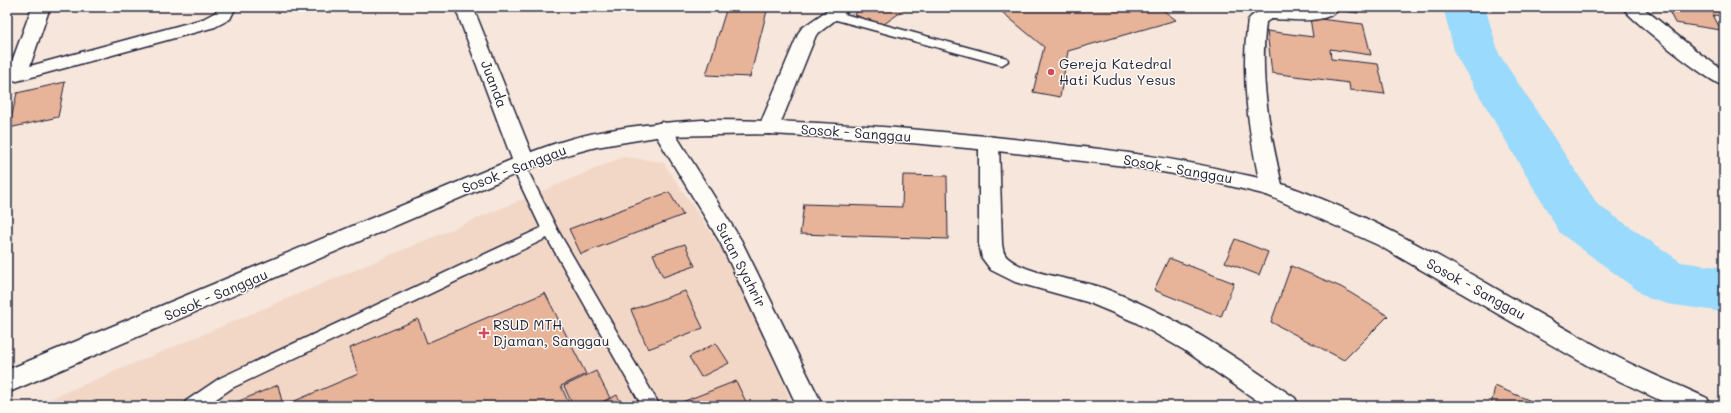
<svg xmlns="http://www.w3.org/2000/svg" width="1731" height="413" font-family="Mali,sans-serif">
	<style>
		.built { fill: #f2d7c7 }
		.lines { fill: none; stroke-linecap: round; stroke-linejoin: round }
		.river { fill: #9adafc; fill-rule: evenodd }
		.building { fill: #e7b399; stroke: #22223b }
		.service-casing { stroke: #22223b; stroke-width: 3 }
		.minor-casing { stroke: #22223b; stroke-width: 3 }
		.trunk-casing { stroke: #22223b; stroke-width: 3 }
		.service { fill: #fdfcf7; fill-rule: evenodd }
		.minor { fill: #fdfcf7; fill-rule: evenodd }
		.trunk { fill: #fdfcf7; fill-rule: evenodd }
		.poi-dot { fill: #d1495b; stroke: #fdfcf7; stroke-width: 1.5 }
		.labels { text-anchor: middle; stroke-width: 3; stroke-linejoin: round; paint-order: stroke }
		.poi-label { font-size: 14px; fill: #22223b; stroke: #fdfcf7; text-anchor: start }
		.street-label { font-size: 14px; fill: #22223b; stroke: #fdfcf7 }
	</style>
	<rect width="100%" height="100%" fill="#f6e6db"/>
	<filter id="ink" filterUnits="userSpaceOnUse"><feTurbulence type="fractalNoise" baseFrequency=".025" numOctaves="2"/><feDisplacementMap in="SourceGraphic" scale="8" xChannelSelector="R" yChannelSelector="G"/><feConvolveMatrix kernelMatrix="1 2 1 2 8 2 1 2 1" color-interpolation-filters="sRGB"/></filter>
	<g filter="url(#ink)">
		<polygon class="built" points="623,157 663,162 734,267 793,406 48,406 47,400"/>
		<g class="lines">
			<polygon class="river" points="1443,7 1485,7 1499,54 1598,205 1681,262 1724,268 1724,312 1668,304 1648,298 1560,233 1455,54"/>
		</g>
		<g class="building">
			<polygon points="727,7 768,7 750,77 706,75"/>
			<polygon points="865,7 908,7 880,27 854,14"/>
			<polygon points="996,7 1159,7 1176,20 1068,51 1060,97 1033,92 1044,47"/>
			<polygon points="1335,7 1357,7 1358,13 1335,10"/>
			<polygon points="1667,7 1724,7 1724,16 1713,15 1721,30 1675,23"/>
			<polygon points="1310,18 1363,24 1371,55 1330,49 1331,59 1378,64 1385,94 1350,90 1349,83 1272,73 1267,31 1313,37"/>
			<polygon points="65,82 58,117 9,128 17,93"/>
			<polygon points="903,175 947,176 948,239 800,234 804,204 902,207"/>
			<polygon points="669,192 683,215 581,254 569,229"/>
			<polygon points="1235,239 1268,252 1259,275 1225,262"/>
			<polygon points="685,244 695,266 663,277 653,254"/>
			<polygon points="1169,258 1234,283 1221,317 1154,290"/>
			<polygon points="1291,266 1341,287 1388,316 1344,360 1271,322"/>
			<polygon points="685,291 703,328 648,349 631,310"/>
			<polygon points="545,293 586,374 561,386 570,406 283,406 358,374 350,348 418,319 427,343"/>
			<polygon points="716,343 729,363 701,377 689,357"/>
			<polygon points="596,371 610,398 594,406 573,406 564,386"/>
			<polygon points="736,381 748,406 677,406 677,404"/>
			<polygon points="278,385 283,406 227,406"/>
			<polygon points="1495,386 1543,406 1491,406"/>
			<polygon points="617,395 623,406 595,406"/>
		</g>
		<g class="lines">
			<defs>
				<g id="service">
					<polygon points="833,11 1007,58 1008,61 1002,65 829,18 827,15 829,12"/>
					<polygon points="518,160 523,161 557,229 660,406 642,406 547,238 232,388 206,406 183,406 186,401 220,378 541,228 511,165 513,161"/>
				</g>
				<g id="minor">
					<polygon points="32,7 50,7 30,66 203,19 216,12 218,7 236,7 230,19 215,27 17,81 10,79 7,75"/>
					<polygon points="455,7 473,7 535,162 531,167 524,169 517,167 513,162"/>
					<polygon points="832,7 852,7 816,35 779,127 776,132 769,134 762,132 759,127 799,32 802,28"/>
					<path d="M1319,7H1341C1327,26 1291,19 1271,19L1266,22C1259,79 1270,134 1283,189L1280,194L1272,197L1264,194L1261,189C1249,133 1240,77 1248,20C1260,3 1297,9 1316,9Z"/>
					<path d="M1622,7H1642L1699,53L1724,71V86C1709,82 1632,21 1622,7Z"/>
					<polygon points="662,122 669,124 741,240 823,406 797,406 720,242 652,129 655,124"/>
					<path d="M989,136L996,138L999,143L1002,244C1003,249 1003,254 1008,258C1028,275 1077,279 1103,288C1174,314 1234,356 1295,398L1299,406H1265L1184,350L1135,322L1087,302L1015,282L991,270L982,258L979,244V143L982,138Z"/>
				</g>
				<path id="trunk" d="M702,120C821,120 940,130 1058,144C1117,151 1175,158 1232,172C1247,176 1264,178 1279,183C1395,222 1498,293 1606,351C1638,369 1674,383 1707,398L1711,406H1672L1590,367L1378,245L1267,195L1197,178L1133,167L989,150L866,139L769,134L662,136L596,147L570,154L525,170L7,393V370L511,160C526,154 541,148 557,143C603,128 654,123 702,120Z"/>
			</defs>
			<use href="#service" class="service-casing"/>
			<use href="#minor" class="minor-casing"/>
			<use href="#trunk" class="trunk-casing"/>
			<use href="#service" class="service"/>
			<use href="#minor" class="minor"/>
			<use href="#trunk" class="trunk"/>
		</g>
	</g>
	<g class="poi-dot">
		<circle cx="1051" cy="72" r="4"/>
		<path d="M482 327h4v4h4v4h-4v4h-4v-4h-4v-4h4z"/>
	</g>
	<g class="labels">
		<g class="poi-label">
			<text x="1059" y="69">Gereja Katedral<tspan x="1059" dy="16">Hati Kudus Yesus</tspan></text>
			<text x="493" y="330">RSUD MTH<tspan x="493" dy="16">Djaman, Sanggau</tspan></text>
		</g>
		<g class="street-label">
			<text transform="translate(494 84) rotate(69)" y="5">Juanda</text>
			<text transform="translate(856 133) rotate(4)" y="5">Sosok - Sanggau</text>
			<text transform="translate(514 169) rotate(-21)" y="5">Sosok - Sanggau</text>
			<text transform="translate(1178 169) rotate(10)" y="5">Sosok - Sanggau</text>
			<text transform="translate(741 265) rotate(63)" y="5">Sutan Syahrir</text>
			<text transform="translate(1476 289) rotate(29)" y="5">Sosok - Sanggau</text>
			<text transform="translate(216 295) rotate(-23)" y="5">Sosok - Sanggau</text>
		</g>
	</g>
	<rect width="1731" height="413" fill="none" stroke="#fdfcf7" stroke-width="24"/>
	<rect x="12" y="12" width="1707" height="389" fill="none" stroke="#22223b" stroke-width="1.5" filter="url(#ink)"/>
</svg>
